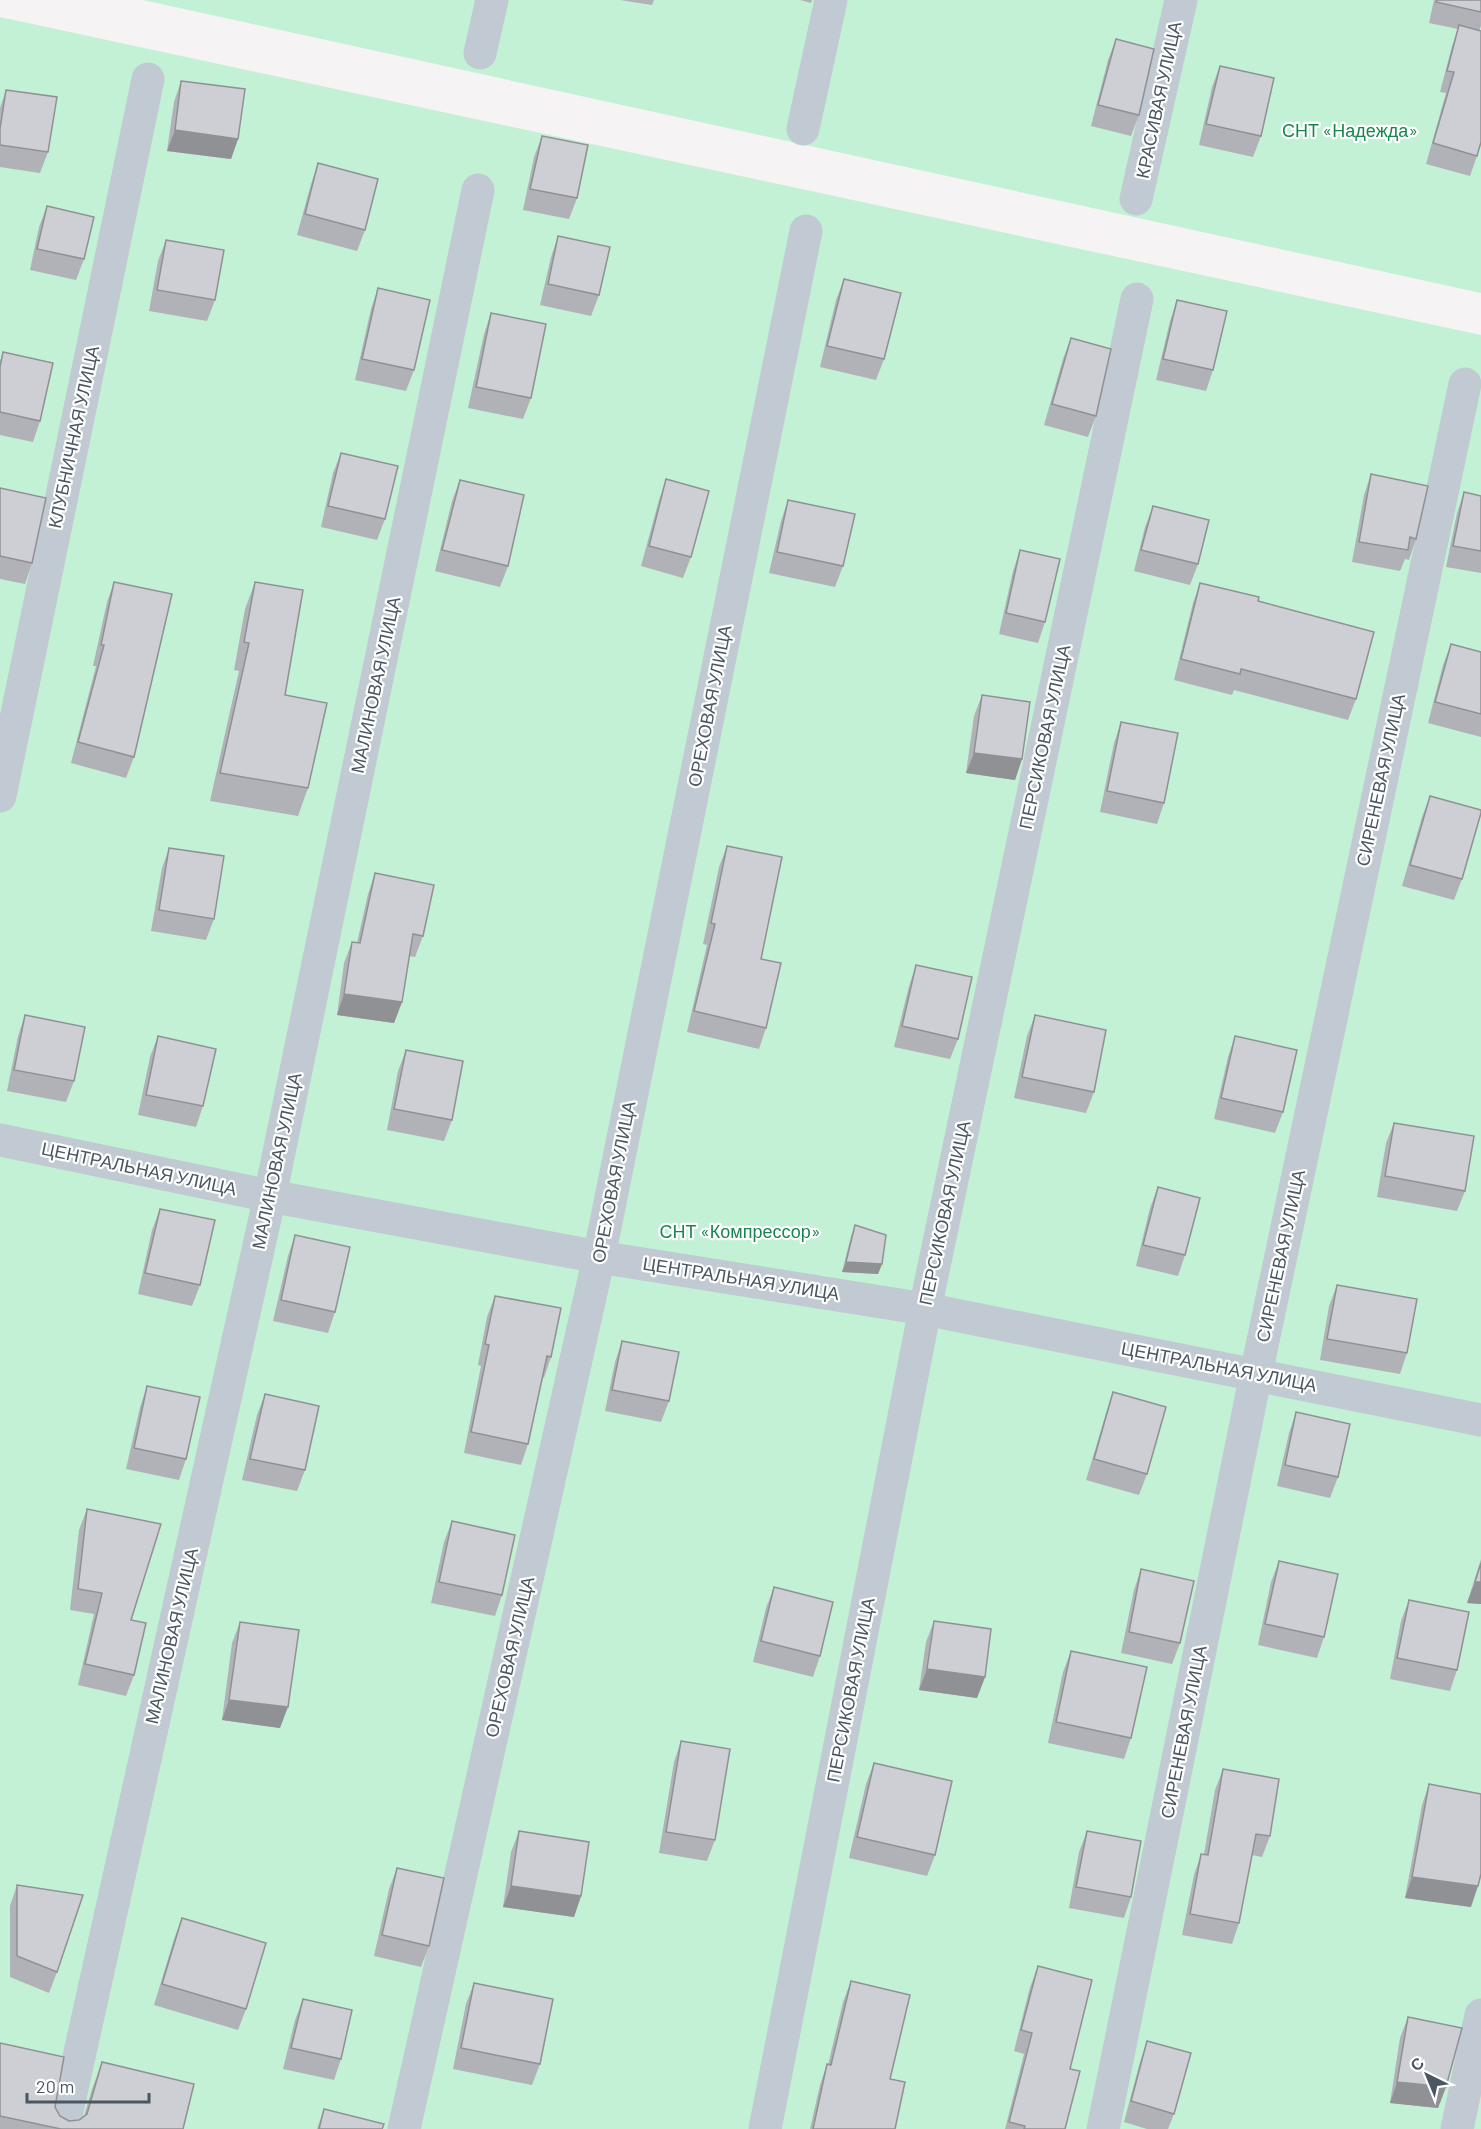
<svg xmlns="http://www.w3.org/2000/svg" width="1481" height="2129" font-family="Barlow,sans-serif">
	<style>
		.green { fill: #c3f1d5 }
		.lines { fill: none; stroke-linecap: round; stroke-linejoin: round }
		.street { stroke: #c1cad2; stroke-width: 33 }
		.wall { fill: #b0b2b7 }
		.shaded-wall { fill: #909195 }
		.building { fill: #cdcfd5; stroke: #909195; stroke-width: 1.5 }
		.labels { text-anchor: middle; stroke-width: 4.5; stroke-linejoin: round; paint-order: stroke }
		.street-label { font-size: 18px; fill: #4a5661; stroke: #fff }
		.park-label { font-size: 18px; fill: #17864f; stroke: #fff }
	</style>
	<rect width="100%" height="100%" fill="#f5f3f3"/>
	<g class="green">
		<polygon points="143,0 1481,0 1481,293"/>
		<polygon points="0,17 1481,335 1481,2129 0,2129"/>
	</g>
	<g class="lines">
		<g class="street">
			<polyline points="480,53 492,0"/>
			<polyline points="803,129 831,0"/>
			<polyline points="1136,199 1181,0"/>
			<polyline points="0,796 148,79"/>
			<polyline points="0,1140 270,1196 599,1257 925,1309 1481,1420"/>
			<polyline points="63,2129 270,1196 478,190"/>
			<polyline points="404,2129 599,1257 806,231"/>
			<polyline points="765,2129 925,1309 1137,299"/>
			<polyline points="1103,2129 1256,1374 1465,384"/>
			<polyline points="1457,2129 1481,2015"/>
		</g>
	</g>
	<g class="wall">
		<polygon points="620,0 654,0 652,5"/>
		<polygon points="800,0 812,0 811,3"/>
		<polygon points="1434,0 1481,0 1481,26 1479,31 1477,156 1470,176 1426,164 1446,93 1440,92 1452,46 1458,29 1429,23"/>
		<polygon points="1116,39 1139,115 1131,136 1091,126 1108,60"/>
		<polygon points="1220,66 1261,136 1253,157 1199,145 1212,87"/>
		<polygon points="181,81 238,139 231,159 167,151 174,102"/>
		<polygon points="6,90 48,152 40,173 0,167 0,108"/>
		<polygon points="542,136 577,198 569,219 523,210 534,157"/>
		<polygon points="318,163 365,230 357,251 297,235 311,184"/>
		<polygon points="47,206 84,259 76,280 30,270 39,227"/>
		<polygon points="558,236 599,295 591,316 540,305 551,257"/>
		<polygon points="166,240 215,300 207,321 149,311 158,261"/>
		<polygon points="844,279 884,359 876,380 820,367 836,300"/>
		<polygon points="378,288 414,370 406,391 355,380 371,309"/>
		<polygon points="1177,300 1213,370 1206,391 1156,380 1170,321"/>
		<polygon points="491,313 531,398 523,419 468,408 484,334"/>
		<polygon points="1071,338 1096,416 1088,437 1044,425 1063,359"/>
		<polygon points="3,352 40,421 33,442 0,435 0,361"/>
		<polygon points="341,453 385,519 377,540 321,527 333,473"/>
		<polygon points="1371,474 1416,539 1409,560 1405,559 1400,571 1352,562 1364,495"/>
		<polygon points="666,479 691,557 683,578 641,566 659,500"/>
		<polygon points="460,480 508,566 500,587 435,571 452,501"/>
		<polygon points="0,488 32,563 25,584 0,579"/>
		<polygon points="1464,492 1481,496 1481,573 1446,567 1457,513"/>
		<polygon points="788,500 843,566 835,587 769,573 781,521"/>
		<polygon points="1153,506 1198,564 1190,585 1134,571 1145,527"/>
		<polygon points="1020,550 1045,622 1038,643 999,634 1013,571"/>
		<polygon points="114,582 134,757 126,778 71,763 96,666 93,666 107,602"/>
		<polygon points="255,582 308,788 298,816 210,801 239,671 234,670 245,609"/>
		<polygon points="1200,583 1258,601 1356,699 1348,720 1234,690 1232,695 1174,680 1193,603"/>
		<polygon points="1451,644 1481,652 1481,737 1428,723 1443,665"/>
		<polygon points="982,695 1022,759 1015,780 966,773 974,716"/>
		<polygon points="1121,722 1164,803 1157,824 1100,812 1114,743"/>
		<polygon points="1430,796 1462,879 1454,900 1402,886 1422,817"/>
		<polygon points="727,846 761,959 766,1028 759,1049 687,1032 707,945 703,944 719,867"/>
		<polygon points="169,848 214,919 206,940 151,931 162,868"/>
		<polygon points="375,873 423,936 415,957 409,956 402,1002 394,1023 337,1015 344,963 352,942 357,943 368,894"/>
		<polygon points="916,965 958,1039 950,1059 894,1047 909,986"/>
		<polygon points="25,1015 74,1081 66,1102 7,1091 18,1036"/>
		<polygon points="1035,1015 1094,1092 1086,1113 1014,1098 1027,1036"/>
		<polygon points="158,1036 203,1106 196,1127 138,1115 150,1057"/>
		<polygon points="1235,1036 1283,1112 1275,1133 1214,1119 1228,1057"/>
		<polygon points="406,1050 452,1120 444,1141 387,1130 398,1071"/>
		<polygon points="1394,1123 1465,1191 1457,1211 1377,1197 1386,1143"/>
		<polygon points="1158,1187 1185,1255 1178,1276 1136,1266 1150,1208"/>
		<polygon points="160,1209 200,1285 192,1306 138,1294 152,1230"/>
		<polygon points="855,1225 882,1264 878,1274 842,1272 851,1236"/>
		<polygon points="295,1235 335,1312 328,1333 273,1321 288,1256"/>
		<polygon points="1337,1285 1407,1353 1400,1374 1320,1360 1329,1306"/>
		<polygon points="495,1296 551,1357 544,1378 542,1377 528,1444 521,1465 464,1453 481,1366 478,1365 487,1317"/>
		<polygon points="622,1341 669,1401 661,1422 605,1411 615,1362"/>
		<polygon points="147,1386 186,1459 179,1480 126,1469 140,1407"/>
		<polygon points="1113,1392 1147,1474 1139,1495 1086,1480 1106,1413"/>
		<polygon points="265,1394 305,1470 297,1491 242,1480 257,1415"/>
		<polygon points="1296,1412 1338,1477 1330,1498 1277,1486 1289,1433"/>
		<polygon points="87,1509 131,1620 134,1675 126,1696 78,1685 94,1614 70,1610 79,1530"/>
		<polygon points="452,1521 502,1595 495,1616 431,1603 444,1542"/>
		<polygon points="1481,1559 1481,1604 1467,1603"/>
		<polygon points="1279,1561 1324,1637 1317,1658 1258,1645 1271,1582"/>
		<polygon points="1141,1569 1180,1643 1172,1664 1121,1653 1134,1590"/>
		<polygon points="774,1587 820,1656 813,1677 753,1662 766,1608"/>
		<polygon points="1409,1600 1457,1670 1450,1691 1390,1679 1401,1621"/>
		<polygon points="934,1621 985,1677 977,1698 919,1690 926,1642"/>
		<polygon points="240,1622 280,1728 222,1720 232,1643"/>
		<polygon points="1071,1651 1131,1738 1124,1759 1048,1743 1063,1672"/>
		<polygon points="681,1741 715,1840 707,1861 659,1853 674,1762"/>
		<polygon points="874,1763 935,1855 927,1876 849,1858 866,1784"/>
		<polygon points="1223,1769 1270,1836 1262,1857 1252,1855 1239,1923 1232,1944 1182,1935 1194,1875 1201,1854 1204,1854 1215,1790"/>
		<polygon points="1429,1784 1471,1907 1405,1898 1422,1805"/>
		<polygon points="519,1831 581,1896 574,1917 503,1907 511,1852"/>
		<polygon points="1087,1831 1131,1897 1124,1918 1069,1908 1079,1852"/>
		<polygon points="397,1868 429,1946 421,1967 374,1956 389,1889"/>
		<polygon points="17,1885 57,1972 49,1993 10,1977 10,1906"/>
		<polygon points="182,1918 246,2009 238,2030 154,2005 174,1939"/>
		<polygon points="1038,1966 1070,2069 1065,2129 1005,2129 1024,2054 1014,2051 1030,1987"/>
		<polygon points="851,1981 890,2079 895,2129 810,2129 820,2085 827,2064 828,2065 843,2002"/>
		<polygon points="474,1983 540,2064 532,2085 453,2069 466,2004"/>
		<polygon points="303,1999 341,2059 334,2080 283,2069 295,2020"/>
		<polygon points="1408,2017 1446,2087 1438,2108 1390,2103 1400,2038"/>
		<polygon points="1147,2041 1174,2114 1168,2129 1147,2129 1124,2122 1140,2062"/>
		<polygon points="0,2043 55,2107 60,2116 69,2121 79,2120 84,2116 92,2089 102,2062 183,2129 0,2129"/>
		<polygon points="324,2109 382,2129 317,2129"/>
	</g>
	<g class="shaded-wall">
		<polygon points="175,130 238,139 231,159 167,151"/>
		<polygon points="974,753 1022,759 1015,780 966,773"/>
		<polygon points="344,994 402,1002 394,1023 337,1015"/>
		<polygon points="846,1262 882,1264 878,1274 842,1272"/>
		<polygon points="1475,1582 1481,1582 1481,1604 1467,1603"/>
		<polygon points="927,1669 985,1677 977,1698 919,1690"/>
		<polygon points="229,1700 288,1707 280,1728 222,1720"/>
		<polygon points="1412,1877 1478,1886 1471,1907 1405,1898"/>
		<polygon points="511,1886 581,1896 574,1917 503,1907"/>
		<polygon points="1397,2082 1446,2087 1438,2108 1390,2103"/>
	</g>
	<g class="building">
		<polygon points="1437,0 1481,0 1481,12 1436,2"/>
		<polygon points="1459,25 1481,31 1481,142 1477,156 1433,143 1454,72 1447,71"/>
		<polygon points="1116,39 1154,49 1139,115 1098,105"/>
		<polygon points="1220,66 1274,78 1261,136 1206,124"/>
		<polygon points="181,81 245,89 238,139 175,130"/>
		<polygon points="6,90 57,97 48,152 0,145 0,129"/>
		<polygon points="542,136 588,145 577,198 530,189"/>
		<polygon points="318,163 378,179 365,230 305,214"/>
		<polygon points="47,206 94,217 84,259 37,249"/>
		<polygon points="558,236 610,247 599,295 548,284"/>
		<polygon points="166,240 224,250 215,300 157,290"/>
		<polygon points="844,279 901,293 884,359 827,346"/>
		<polygon points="378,288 430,300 414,370 362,359"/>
		<polygon points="1177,300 1227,311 1213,370 1163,359"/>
		<polygon points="491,313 546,324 531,398 476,387"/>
		<polygon points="1071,338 1111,349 1096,416 1052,404"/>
		<polygon points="3,352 53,363 40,421 0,412 0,367"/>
		<polygon points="341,453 398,466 385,519 328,506"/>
		<polygon points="1371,474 1428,486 1416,539 1410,537 1408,550 1359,542"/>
		<polygon points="666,479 709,491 691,557 649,546"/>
		<polygon points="460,480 524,495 508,566 442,550"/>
		<polygon points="0,488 46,498 32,563 0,556"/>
		<polygon points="1464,492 1481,496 1481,551 1453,546"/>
		<polygon points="788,500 855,514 843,566 777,552"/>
		<polygon points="1153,506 1209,520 1198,564 1141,550"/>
		<polygon points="1020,550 1060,559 1045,622 1006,613"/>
		<polygon points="114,582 172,594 134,757 78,742 104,645 101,645"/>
		<polygon points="255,582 303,590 285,695 327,703 308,788 220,773 249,643 244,642"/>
		<polygon points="1200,583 1259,597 1258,601 1374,632 1356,699 1241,669 1240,674 1181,659"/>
		<polygon points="1451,644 1481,652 1481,714 1435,702"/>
		<polygon points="982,695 1030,702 1022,759 974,753"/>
		<polygon points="1121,722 1178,733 1164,803 1107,791"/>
		<polygon points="1430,796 1481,810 1481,813 1462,879 1410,865"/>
		<polygon points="727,846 782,857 761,959 781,963 766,1028 694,1011 715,924 711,923"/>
		<polygon points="169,848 224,856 214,919 159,910"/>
		<polygon points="375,873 434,885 423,936 413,934 402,1002 344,994 352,942 360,943"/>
		<polygon points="916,965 972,977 958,1039 902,1026"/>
		<polygon points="25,1015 85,1027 74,1081 14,1070"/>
		<polygon points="1035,1015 1106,1030 1094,1092 1022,1077"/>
		<polygon points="158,1036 216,1049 203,1106 146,1095"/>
		<polygon points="1235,1036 1297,1050 1283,1112 1221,1098"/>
		<polygon points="406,1050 463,1061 452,1120 394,1109"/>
		<polygon points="1394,1123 1474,1136 1465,1191 1385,1176"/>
		<polygon points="1158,1187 1200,1198 1185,1255 1143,1245"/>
		<polygon points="160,1209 215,1220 200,1285 145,1273"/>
		<polygon points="855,1225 886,1235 882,1264 846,1262"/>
		<polygon points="295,1235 350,1247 335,1312 281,1300"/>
		<polygon points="1337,1285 1417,1299 1407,1353 1327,1339"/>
		<polygon points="495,1296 561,1308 551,1357 547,1356 528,1444 471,1432 489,1345 485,1344"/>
		<polygon points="622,1341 679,1352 669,1401 612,1390"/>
		<polygon points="147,1386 200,1397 186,1459 134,1448"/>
		<polygon points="1113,1392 1166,1407 1147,1474 1094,1459"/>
		<polygon points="265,1394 319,1406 305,1470 250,1459"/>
		<polygon points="1296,1412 1350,1424 1338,1477 1285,1465"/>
		<polygon points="87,1509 161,1524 131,1620 146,1623 134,1675 85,1664 102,1593 78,1589"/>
		<polygon points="452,1521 515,1535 502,1595 439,1582"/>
		<polygon points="1279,1561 1338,1574 1324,1637 1265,1624"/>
		<polygon points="1481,1563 1481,1582 1475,1582"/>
		<polygon points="1141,1569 1194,1581 1180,1643 1129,1632"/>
		<polygon points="774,1587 833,1602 820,1656 761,1641"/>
		<polygon points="1409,1600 1469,1612 1457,1670 1397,1658"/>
		<polygon points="934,1621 991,1629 985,1677 927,1669"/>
		<polygon points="240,1622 299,1630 288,1707 229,1700"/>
		<polygon points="1071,1651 1147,1667 1131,1738 1056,1722"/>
		<polygon points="681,1741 730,1749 715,1840 666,1832"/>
		<polygon points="874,1763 952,1781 935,1855 857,1837"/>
		<polygon points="1223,1769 1279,1779 1270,1836 1256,1834 1239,1923 1190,1914 1201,1854 1208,1855"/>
		<polygon points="1429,1784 1481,1794 1481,1874 1478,1886 1412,1877"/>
		<polygon points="519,1831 589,1842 581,1896 511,1886"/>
		<polygon points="1087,1831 1141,1841 1131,1897 1076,1887"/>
		<polygon points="397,1868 444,1878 429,1946 382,1935"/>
		<polygon points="17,1885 83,1895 57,1972 17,1956"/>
		<polygon points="182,1918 266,1943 246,2009 162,1984"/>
		<polygon points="1038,1966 1092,1980 1070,2069 1080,2071 1065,2129 1024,2129 1025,2126 1009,2122 1032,2033 1021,2030"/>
		<polygon points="851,1981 910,1995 890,2079 905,2082 895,2129 813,2129 827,2064 831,2065"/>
		<polygon points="474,1983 553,1999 540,2064 461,2048"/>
		<polygon points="303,1999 352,2010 341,2059 291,2048"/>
		<polygon points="1408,2017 1462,2028 1446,2087 1397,2082"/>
		<polygon points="1147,2041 1191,2053 1174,2114 1131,2101"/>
		<polygon points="0,2043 64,2057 55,2107 60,2116 69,2121 79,2120 87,2114 102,2062 194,2084 183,2129 61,2129 0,2116"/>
		<polygon points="324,2109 384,2124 382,2129 319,2129"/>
	</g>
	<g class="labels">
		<g class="street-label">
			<text transform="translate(1159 100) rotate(-78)" y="6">КРАСИВАЯ УЛИЦА</text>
			<text transform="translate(74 437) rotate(-78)" y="6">КЛУБНИЧНАЯ УЛИЦА</text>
			<text transform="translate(376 685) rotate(-78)" y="6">МАЛИНОВАЯ УЛИЦА</text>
			<text transform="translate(710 706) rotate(-79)" y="6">ОРЕХОВАЯ УЛИЦА</text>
			<text transform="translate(1045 737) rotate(-78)" y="6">ПЕРСИКОВАЯ УЛИЦА</text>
			<text transform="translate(1381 780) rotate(-78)" y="6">СИРЕНЕВАЯ УЛИЦА</text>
			<text transform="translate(277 1161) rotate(-78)" y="6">МАЛИНОВАЯ УЛИЦА</text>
			<text transform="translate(139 1169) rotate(12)" y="6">ЦЕНТРАЛЬНАЯ УЛИЦА</text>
			<text transform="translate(614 1182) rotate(-79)" y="6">ОРЕХОВАЯ УЛИЦА</text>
			<text transform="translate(945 1213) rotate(-78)" y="6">ПЕРСИКОВАЯ УЛИЦА</text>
			<text transform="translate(1281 1256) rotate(-78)" y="6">СИРЕНЕВАЯ УЛИЦА</text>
			<text transform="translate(741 1279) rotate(9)" y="6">ЦЕНТРАЛЬНАЯ УЛИЦА</text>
			<text transform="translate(1219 1367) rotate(11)" y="6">ЦЕНТРАЛЬНАЯ УЛИЦА</text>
			<text transform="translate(172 1636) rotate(-77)" y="6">МАЛИНОВАЯ УЛИЦА</text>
			<text transform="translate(510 1657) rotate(-77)" y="6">ОРЕХОВАЯ УЛИЦА</text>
			<text transform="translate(851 1690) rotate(-79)" y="6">ПЕРСИКОВАЯ УЛИЦА</text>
			<text transform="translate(1184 1732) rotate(-79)" y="6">СИРЕНЕВАЯ УЛИЦА</text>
		</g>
		<g class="park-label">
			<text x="1350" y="137">СНТ «Надежда»</text>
			<text x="740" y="1238">СНТ «Компрессор»</text>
		</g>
	</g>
	<g transform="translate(1427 2075) rotate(317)" stroke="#ffffff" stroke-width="4.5" paint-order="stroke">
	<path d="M0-4.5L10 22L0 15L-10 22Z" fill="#4a5661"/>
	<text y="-9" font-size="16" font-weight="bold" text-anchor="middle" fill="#4a5661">С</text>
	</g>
	<path d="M27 2093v9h122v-9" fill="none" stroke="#4a5661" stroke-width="3"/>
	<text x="36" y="2093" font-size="18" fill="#4a5661" stroke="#ffffff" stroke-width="4.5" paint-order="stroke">20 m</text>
</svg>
